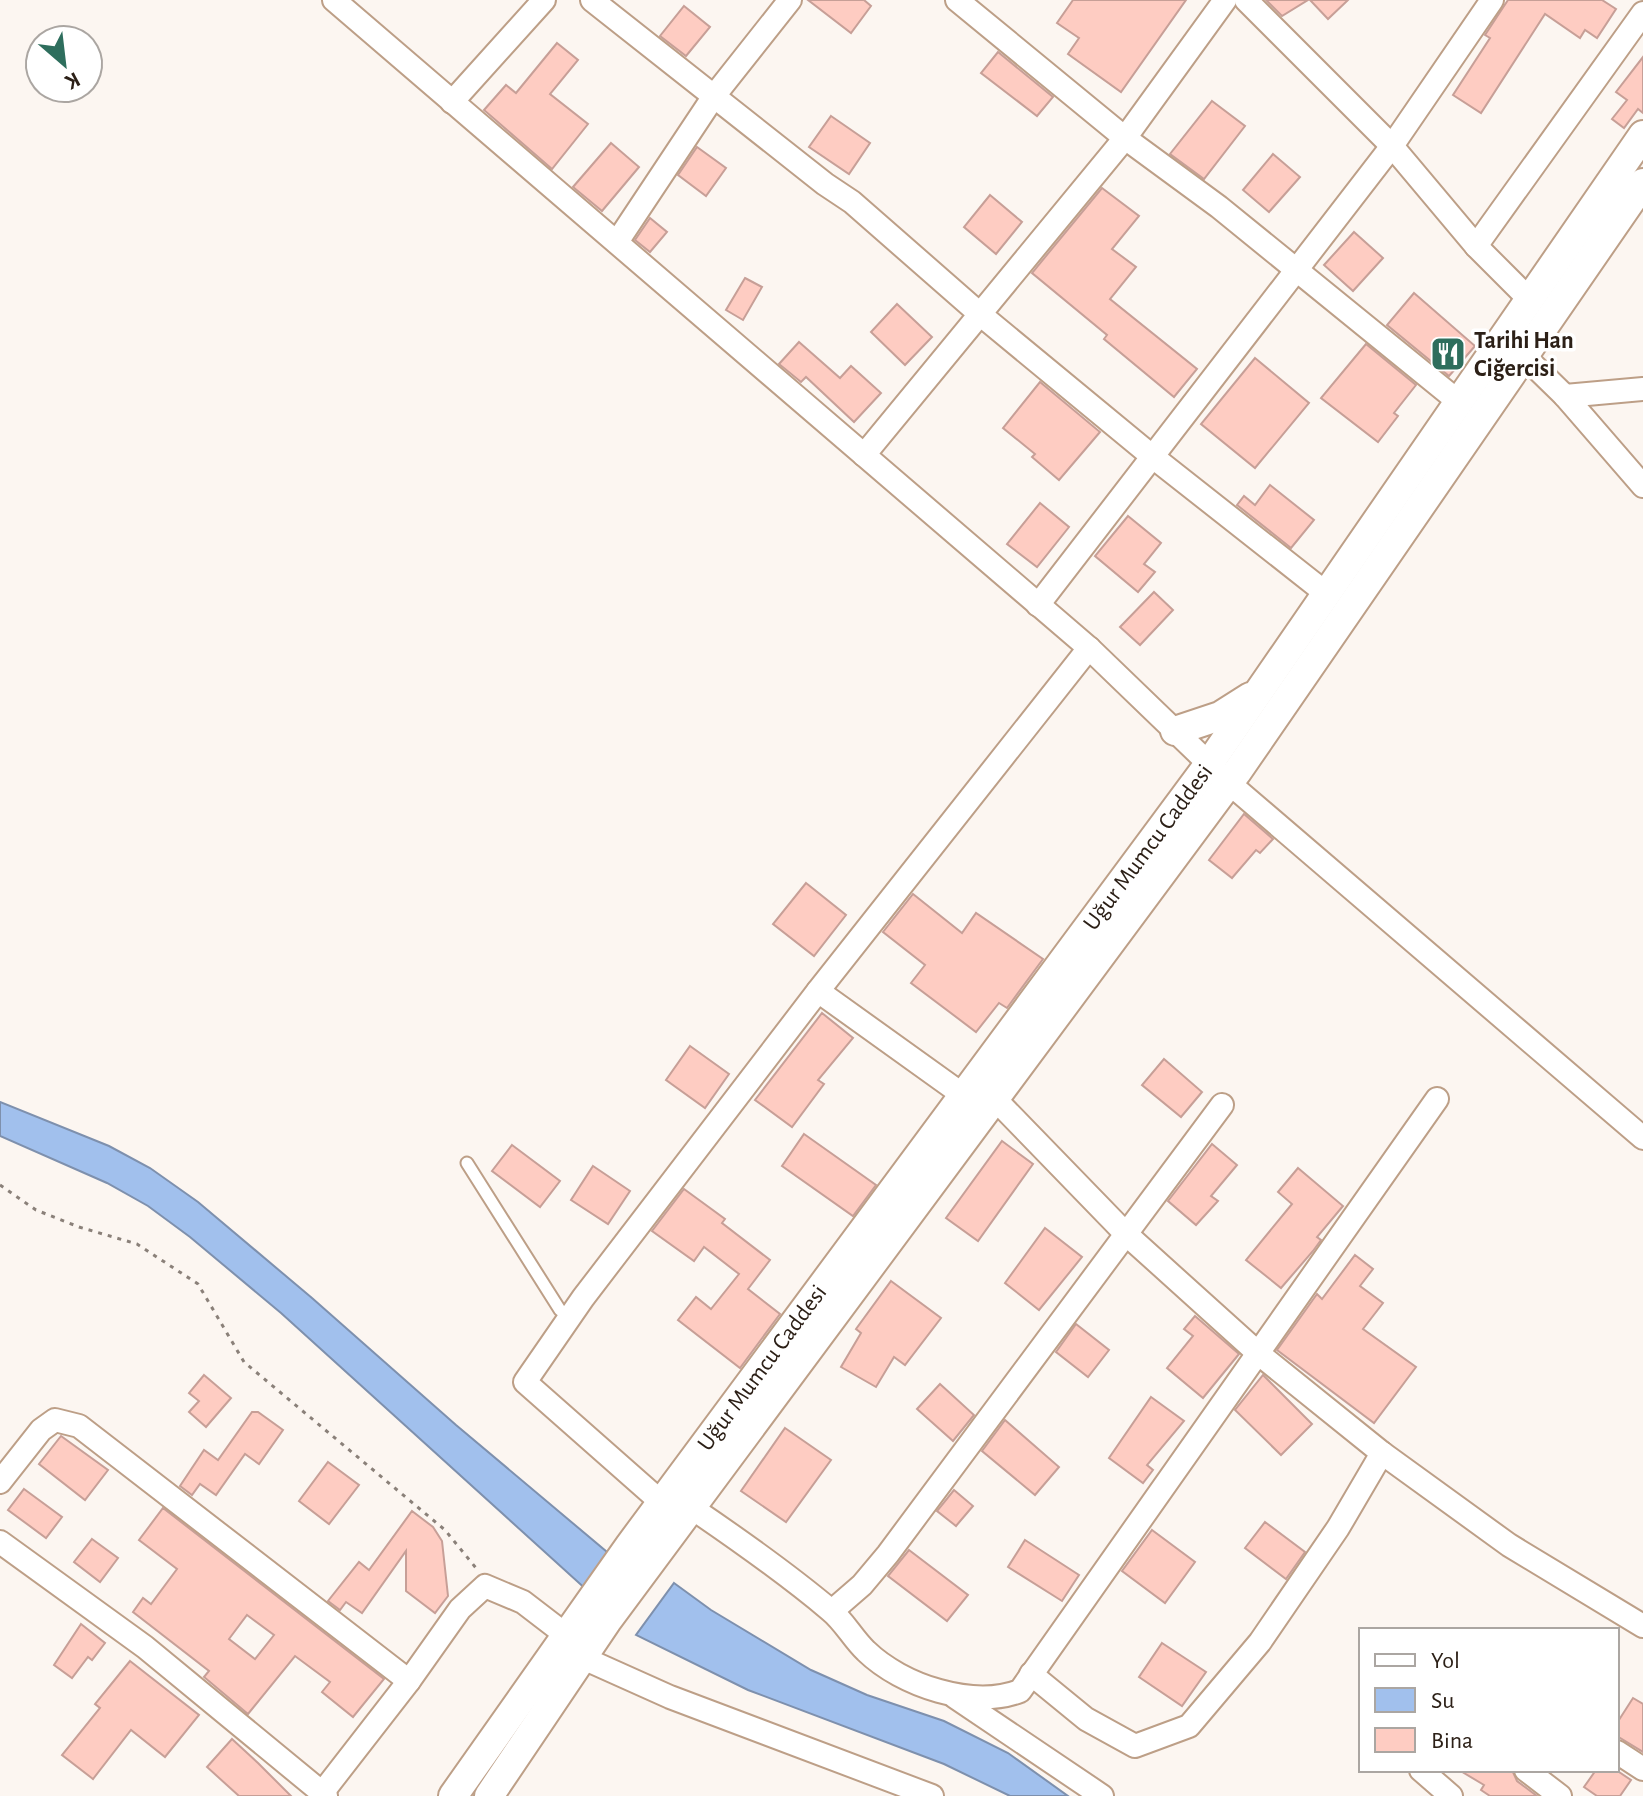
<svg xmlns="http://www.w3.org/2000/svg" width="1643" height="1796" font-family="'Alegreya Sans',sans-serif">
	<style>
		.water { fill: #a1c0ed; stroke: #7e90ad; stroke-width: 2 }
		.building { fill: #feccc2; stroke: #c79f97; stroke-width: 2; fill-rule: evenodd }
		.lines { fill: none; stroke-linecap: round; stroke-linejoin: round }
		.service-casing { stroke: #bd9f87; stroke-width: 15 }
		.minor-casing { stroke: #bd9f87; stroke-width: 26 }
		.tertiary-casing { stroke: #bd9f87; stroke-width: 32 }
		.path { stroke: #8a8079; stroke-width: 3; stroke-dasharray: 4 6; stroke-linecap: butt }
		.service { stroke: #fff; stroke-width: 11 }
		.minor { stroke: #fff; stroke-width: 22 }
		.tertiary { stroke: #fff; stroke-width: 28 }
		.labels { text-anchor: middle; stroke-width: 7; stroke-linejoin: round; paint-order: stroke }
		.poi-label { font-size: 24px; font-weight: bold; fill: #2c2017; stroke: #fff; text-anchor: start }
		.street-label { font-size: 24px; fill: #2c2017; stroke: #fff }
	</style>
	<rect width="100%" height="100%" fill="#fcf6f1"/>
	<g class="water">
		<polygon points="0,1102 109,1146 150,1168 198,1202 312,1298 456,1425 613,1557 589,1592 281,1313 190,1237 148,1206 107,1183 0,1136"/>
		<polygon points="674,1583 711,1610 811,1670 867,1695 944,1721 1008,1753 1068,1796 1010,1796 944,1764 748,1690 636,1635"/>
	</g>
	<g class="building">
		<polygon points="808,0 864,0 871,6 851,33"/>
		<polygon points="1073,0 1186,0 1121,92 1068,54 1079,38 1057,23"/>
		<polygon points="1266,0 1308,0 1282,16"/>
		<polygon points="1310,0 1348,0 1328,19"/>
		<polygon points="1508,0 1602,0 1616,9 1597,38 1585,30 1580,38 1545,14 1481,113 1453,95 1490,38 1485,35"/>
		<polygon points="684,6 710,27 686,56 660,36"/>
		<polygon points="557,43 578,60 550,94 588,124 552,169 484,110 506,85 516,93"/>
		<polygon points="998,52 1053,97 1037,116 981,73"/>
		<polygon points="1643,57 1643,113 1638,109 1624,128 1612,119 1627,100 1616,92"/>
		<polygon points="1212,101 1245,126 1204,179 1170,154"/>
		<polygon points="831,116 870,143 849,174 809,147"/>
		<polygon points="611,143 639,167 602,211 573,187"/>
		<polygon points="697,147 726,168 706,196 678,175"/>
		<polygon points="1273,154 1300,177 1269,212 1243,190"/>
		<polygon points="1102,188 1139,216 1112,249 1136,267 1110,299 1197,369 1174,397 1104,339 1107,335 1032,273"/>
		<polygon points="990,195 1022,222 996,254 964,227"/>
		<polygon points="650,218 667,232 650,252 635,240"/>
		<polygon points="1354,232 1383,258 1353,291 1324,265"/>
		<polygon points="745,278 762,287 743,320 726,310"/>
		<polygon points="1414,293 1475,346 1449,376 1387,325"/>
		<polygon points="897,304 932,337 905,365 871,332"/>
		<polygon points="799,342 840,378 851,366 881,393 854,422 806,377 801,382 779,364"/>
		<polygon points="1366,344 1416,385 1394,413 1398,416 1378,442 1321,398"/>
		<polygon points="1255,358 1309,403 1255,468 1201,424"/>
		<polygon points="1040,382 1100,432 1059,480 1032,457 1035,454 1003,428"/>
		<polygon points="1270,485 1314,520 1291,548 1237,505 1244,496 1255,505"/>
		<polygon points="1040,503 1069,527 1037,567 1007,544"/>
		<polygon points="1128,516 1161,543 1144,564 1155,572 1138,592 1095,556"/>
		<polygon points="1154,592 1173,610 1140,645 1120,627"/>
		<polygon points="1244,814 1273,839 1260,853 1256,850 1232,878 1209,860"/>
		<polygon points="806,883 846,915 814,956 773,924"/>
		<polygon points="913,894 962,933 976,913 1043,959 1007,1008 999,1003 976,1032 911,983 925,965 883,932"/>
		<polygon points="822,1013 853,1038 818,1080 824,1084 792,1127 755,1100"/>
		<polygon points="690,1046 729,1074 705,1108 666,1080"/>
		<polygon points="1164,1059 1202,1092 1181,1117 1142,1085"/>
		<polygon points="804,1134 876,1185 853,1216 782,1166"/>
		<polygon points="1002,1141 1033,1164 978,1241 946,1218"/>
		<polygon points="1212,1144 1237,1165 1211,1196 1218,1201 1196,1225 1168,1201"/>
		<polygon points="512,1145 560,1181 540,1207 492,1171"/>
		<polygon points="593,1166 630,1191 608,1224 571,1200"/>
		<polygon points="1298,1168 1343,1206 1317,1237 1321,1240 1313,1251 1281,1288 1246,1260 1292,1204 1278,1192"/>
		<polygon points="684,1189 725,1219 722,1223 770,1260 748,1289 780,1314 740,1368 678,1320 696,1297 711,1309 739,1274 704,1247 694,1261 652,1231"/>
		<polygon points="1045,1228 1082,1257 1039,1310 1005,1283"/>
		<polygon points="1355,1255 1373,1269 1360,1286 1383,1303 1363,1329 1416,1367 1374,1423 1277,1350 1317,1294 1322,1299"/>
		<polygon points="891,1281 941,1318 905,1365 894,1357 876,1387 841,1367 861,1333 856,1329"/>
		<polygon points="1195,1316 1239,1354 1203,1398 1167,1368 1193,1336 1184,1329"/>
		<polygon points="1076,1324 1109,1350 1088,1377 1056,1352"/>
		<polygon points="204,1375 231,1398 206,1427 189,1412 199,1401 189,1393"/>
		<polygon points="1263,1375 1312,1424 1281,1455 1235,1410"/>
		<polygon points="940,1384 974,1415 953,1441 917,1409"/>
		<polygon points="1151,1397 1184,1421 1147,1465 1153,1470 1143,1483 1109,1458"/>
		<polygon points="252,1412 258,1412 283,1430 259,1464 245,1454 216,1495 200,1484 192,1495 180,1486 204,1450 218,1460"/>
		<polygon points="1005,1420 1059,1467 1035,1495 982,1451"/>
		<polygon points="785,1428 831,1460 786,1522 741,1491"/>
		<polygon points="61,1436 108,1470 85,1500 39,1464"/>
		<polygon points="328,1462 359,1485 329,1524 299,1501"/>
		<polygon points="24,1489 62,1517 46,1538 8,1510"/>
		<polygon points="954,1490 973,1506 956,1526 937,1511"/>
		<path d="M163,1508L384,1679L353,1717L322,1692L330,1682L295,1656L248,1714L204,1677L209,1671L133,1612L143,1598L151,1604L177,1569L139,1540ZM247,1615L274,1635L255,1659L229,1639Z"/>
		<polygon points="412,1511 433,1527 442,1541 448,1596 435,1613 406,1591 406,1551 362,1613 346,1602 340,1610 328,1601 359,1562 369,1570"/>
		<polygon points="1265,1522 1305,1552 1286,1579 1245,1548"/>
		<polygon points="1152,1530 1195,1562 1165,1603 1122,1571"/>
		<polygon points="92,1539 118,1558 100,1582 74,1562"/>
		<polygon points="1025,1540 1079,1575 1062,1601 1008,1567"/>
		<polygon points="909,1550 968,1595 947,1621 888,1576"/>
		<polygon points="81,1624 105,1643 92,1660 88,1657 72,1678 54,1665"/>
		<polygon points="1162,1643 1206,1672 1182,1706 1139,1677"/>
		<polygon points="130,1661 199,1715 165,1757 131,1730 93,1779 62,1755 100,1708 95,1704"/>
		<polygon points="1633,1698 1643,1704 1643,1752 1617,1736 1617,1723"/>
		<polygon points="232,1739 258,1763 291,1796 239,1796 207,1767"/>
		<polygon points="1459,1770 1512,1770 1517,1781 1537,1796 1490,1796 1481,1790 1484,1785"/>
		<polygon points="1596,1770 1616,1770 1631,1780 1620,1796 1597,1796 1584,1787"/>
	</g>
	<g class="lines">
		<defs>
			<polyline id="service" points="467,1163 560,1310 569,1318"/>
			<g id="minor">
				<polyline points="334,0 1089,648 1229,783 1643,1138"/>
				<polyline points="592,0 825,184 852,202 981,315 1153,457 1327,594"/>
				<polyline points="957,0 1125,138 1219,207 1459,402"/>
				<polyline points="1246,0 1392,146 1476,246 1530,300"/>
				<polyline points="452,102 544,0"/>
				<polyline points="617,242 714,96 790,0"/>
				<polyline points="1476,246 1643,13"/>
				<polyline points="1524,356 1565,396 1643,486"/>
				<polyline points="1565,396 1643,389"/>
				<polyline points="864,455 1125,138 1225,0"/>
				<polyline points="1038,605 1392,146 1492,0"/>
				<polyline points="818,991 963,1095"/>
				<polyline points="995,1099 1126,1234 1259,1354 1382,1453 1509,1545 1643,1626"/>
				<polyline points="0,1482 41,1430 55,1420 79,1426 409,1681"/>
				<polyline points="661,1502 525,1382 583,1298 818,991 1089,648"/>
				<path d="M692,1508C739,1540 786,1573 830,1610C844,1621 853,1639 866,1651C902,1686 973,1709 1020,1691L1437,1099"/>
				<polyline points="0,1542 145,1647 326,1796"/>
				<polyline points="832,1611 862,1585 888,1554 1222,1105"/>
				<polyline points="583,1658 670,1697 932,1796"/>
				<polyline points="1031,1674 1086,1719 1135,1746 1189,1726 1260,1642 1338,1528 1382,1453"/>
				<polyline points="955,1697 1102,1796"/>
				<polyline points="1617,1752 1643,1769"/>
				<polyline points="1421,1770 1451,1796"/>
				<polyline points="1526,1770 1560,1796"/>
				<polyline points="322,1796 322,1793 409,1681 460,1609 485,1586 523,1602 566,1635"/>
			</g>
			<g id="tertiary">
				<polyline points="1175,731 1220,716 1250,697"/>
				<path id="s1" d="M453,1796L630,1545L1209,764L1643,135"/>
				<polyline points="489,1796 607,1621 1237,772 1643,183"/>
			</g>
		</defs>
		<use href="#service" class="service-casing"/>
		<use href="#minor" class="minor-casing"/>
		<use href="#tertiary" class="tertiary-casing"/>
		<polyline class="path" points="0,1185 36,1210 79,1227 137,1244 198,1284 244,1362 445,1530 476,1568"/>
		<use href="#service" class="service"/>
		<use href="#minor" class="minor"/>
		<use href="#tertiary" class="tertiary"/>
	</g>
	<defs>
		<symbol id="restaurant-square" viewBox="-11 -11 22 22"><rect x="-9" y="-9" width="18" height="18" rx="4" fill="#2e6e5d" stroke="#fff"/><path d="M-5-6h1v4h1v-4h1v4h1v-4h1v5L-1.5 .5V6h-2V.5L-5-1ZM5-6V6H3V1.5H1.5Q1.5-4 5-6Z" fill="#fff"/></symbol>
	</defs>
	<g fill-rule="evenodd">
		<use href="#restaurant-square" x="1428" y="334" width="40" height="40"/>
	</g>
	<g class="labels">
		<g class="poi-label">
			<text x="1474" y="348">Tarihi Han<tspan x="1474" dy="28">Ciğercisi</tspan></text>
		</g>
		<g class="street-label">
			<text dy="8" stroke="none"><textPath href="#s1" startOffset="1176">Uğur Mumcu Caddesi</textPath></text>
			<text dy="8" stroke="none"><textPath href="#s1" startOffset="528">Uğur Mumcu Caddesi</textPath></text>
		</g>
	</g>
	<rect x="1359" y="1628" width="260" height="144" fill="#ffffff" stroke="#aba6a2" stroke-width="2"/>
	<rect x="1375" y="1654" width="40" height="12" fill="#ffffff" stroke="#aba6a2" stroke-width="2"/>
	<text x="1431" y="1668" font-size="24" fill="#2c2017">Yol</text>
	<rect x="1375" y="1688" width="40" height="24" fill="#a1c0ed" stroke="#aba6a2" stroke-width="2"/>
	<text x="1431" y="1708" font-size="24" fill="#2c2017">Su</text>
	<rect x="1375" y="1728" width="40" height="24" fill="#feccc2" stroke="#aba6a2" stroke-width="2"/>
	<text x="1431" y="1748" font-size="24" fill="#2c2017">Bina</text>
	<g transform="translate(64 64) rotate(152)"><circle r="38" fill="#ffffff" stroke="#aba6a2" stroke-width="2"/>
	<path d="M0-6L14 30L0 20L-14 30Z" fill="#2e6e5d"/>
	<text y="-12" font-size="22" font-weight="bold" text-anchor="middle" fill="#2c2017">K</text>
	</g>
</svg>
